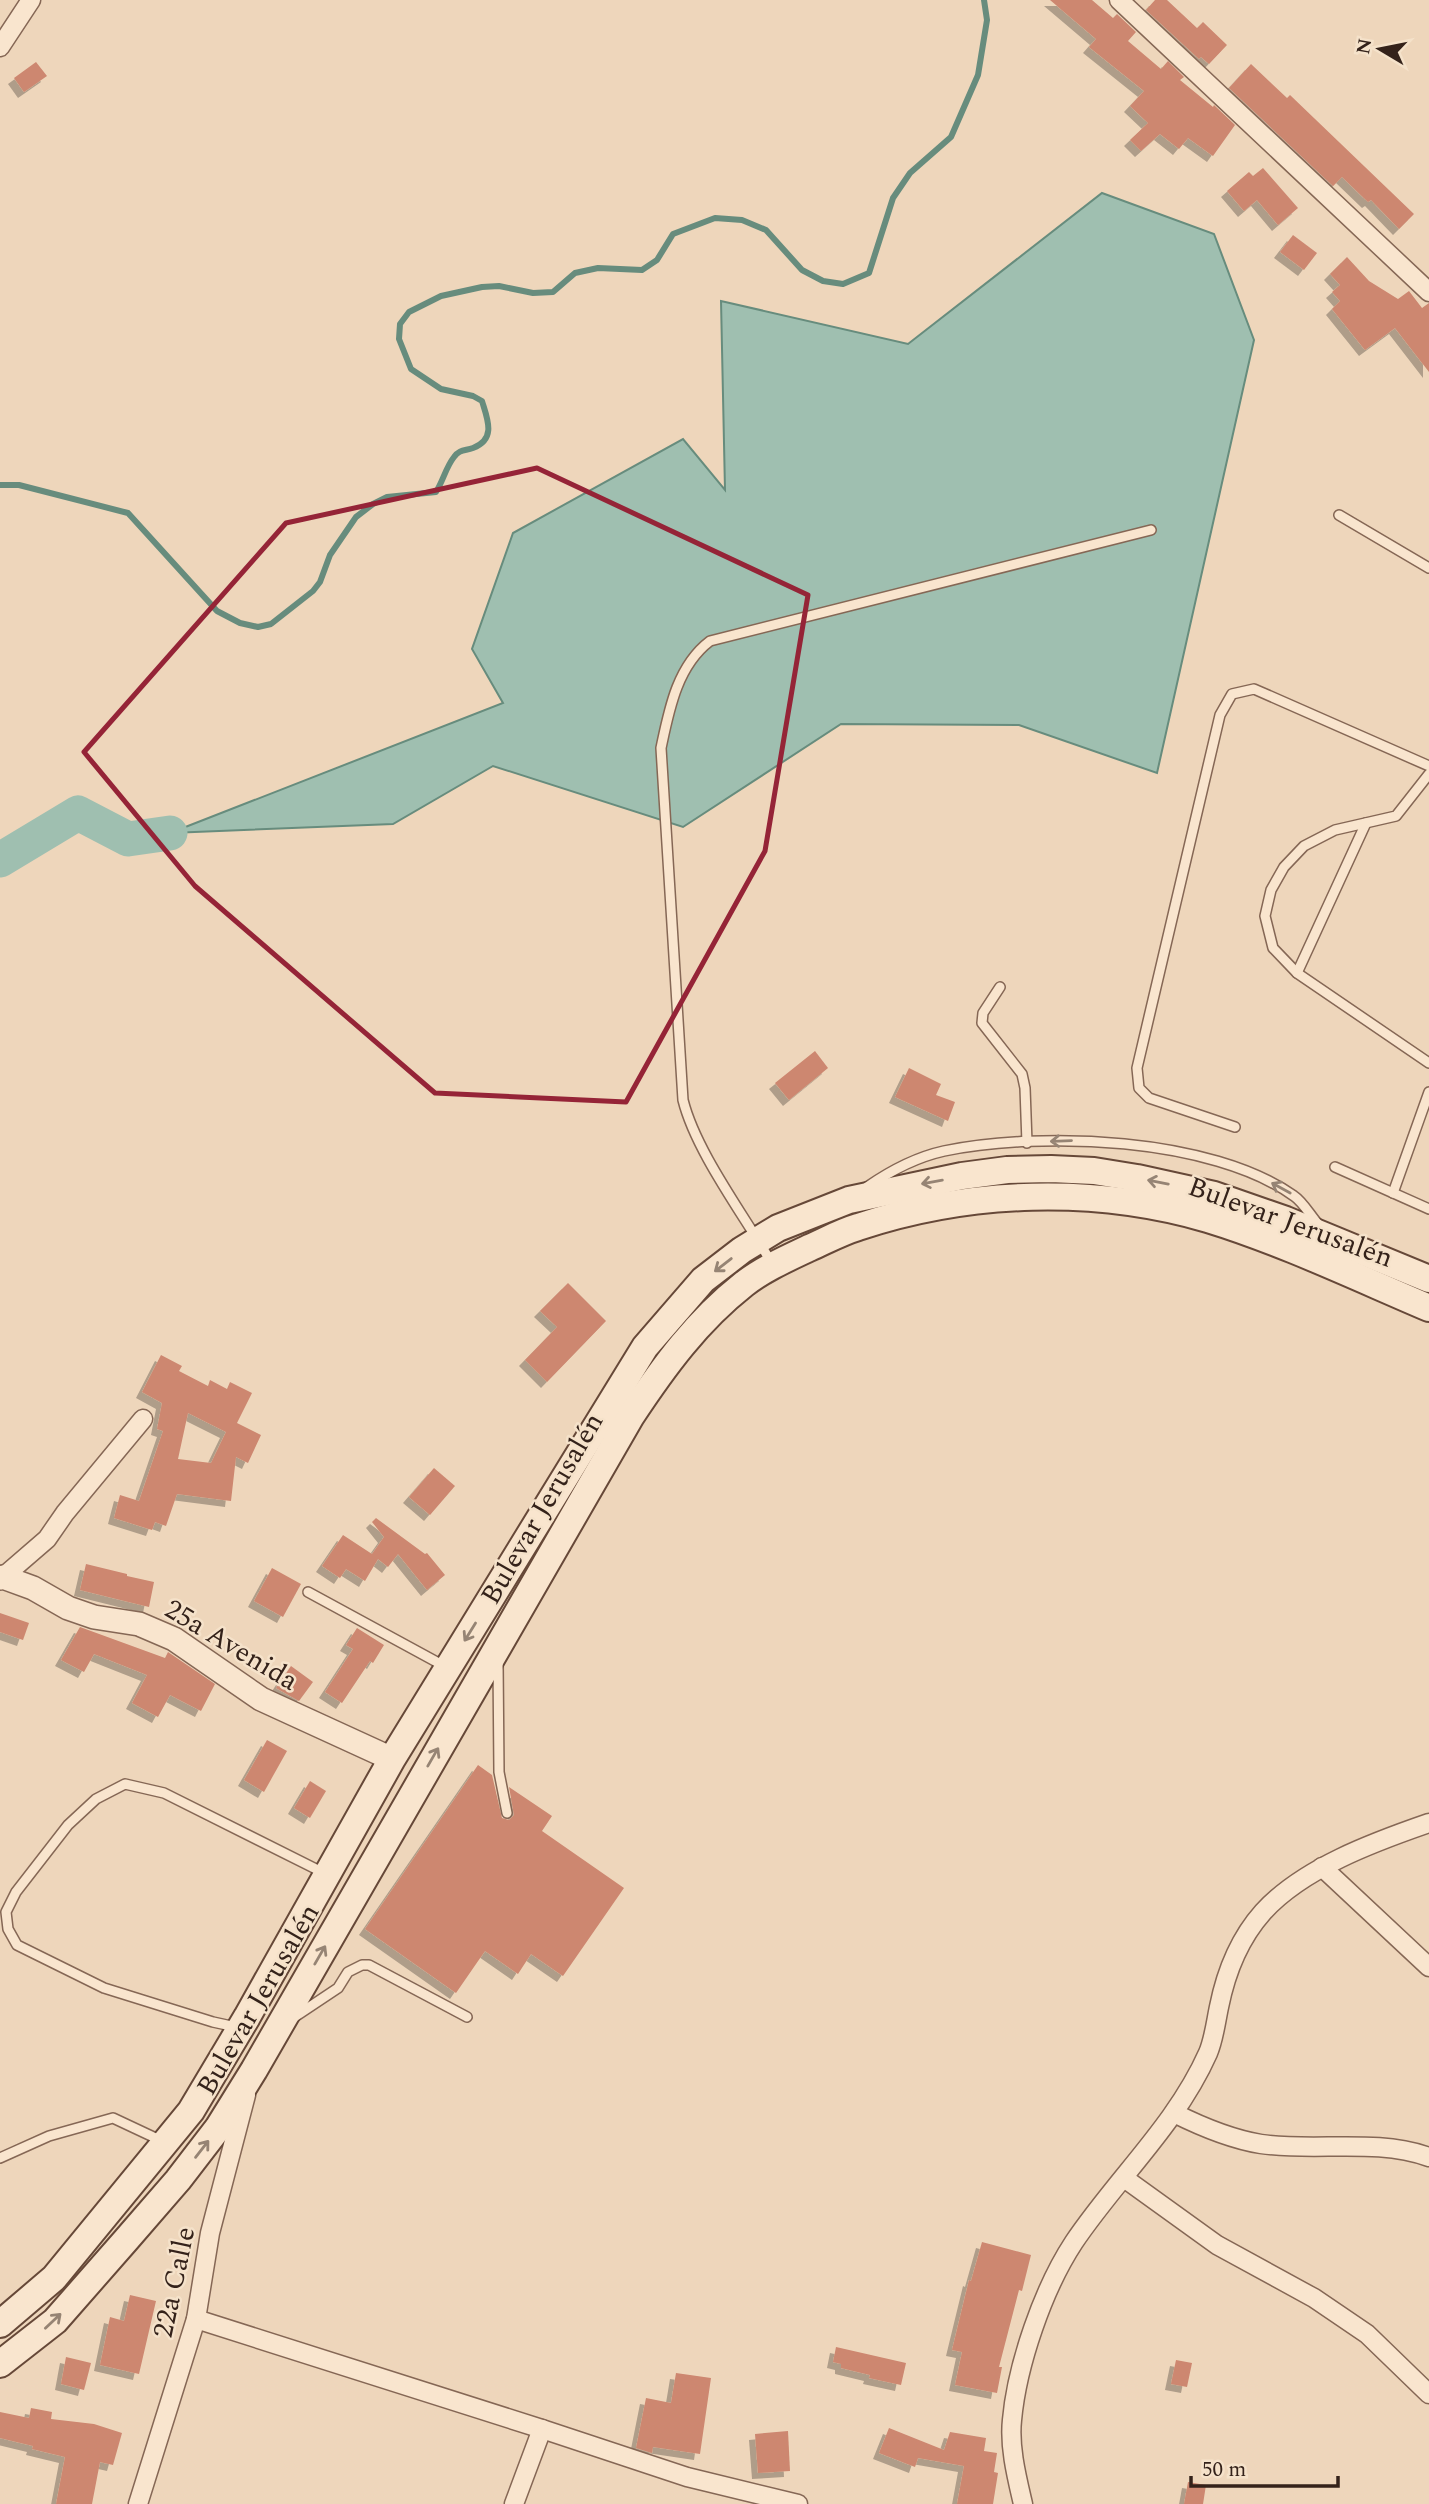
<svg xmlns="http://www.w3.org/2000/svg" width="1429" height="2504" font-family="Spectral,serif">
	<style>
		.water { fill: #9fbfb0; stroke: #678c7d; stroke-width: 2 }
		.lines { fill: none; stroke-linecap: round; stroke-linejoin: round }
		.stream { stroke: #678c7d; stroke-width: 6 }
		.river { stroke: #9fbfb0; stroke-width: 35 }
		.building { fill: #cd8770; fill-rule: evenodd; filter: url(#shadow) }
		.service-casing { stroke: #856755; stroke-width: 12 }
		.minor-casing { stroke: #856755; stroke-width: 21 }
		.tertiary-casing { stroke: #856755; stroke-width: 26 }
		.secondary-casing { stroke: #664838; stroke-width: 30 }
		.service { stroke: #f9e5ce; stroke-width: 9 }
		.minor { stroke: #f9e5ce; stroke-width: 18 }
		.tertiary { stroke: #f9e5ce; stroke-width: 23 }
		.secondary { stroke: #f9e5ce; stroke-width: 26 }
		.oneway { stroke: #968474 }
		.marked { fill: none; stroke: #952437; stroke-width: 5; stroke-linejoin: round }
		.labels { text-anchor: middle; stroke-width: 5; stroke-linejoin: round; paint-order: stroke }
		.street-label { font-size: 28px; fill: #34221a; stroke: #f5e2ca }
	</style>
	<defs>
		<filter id="shadow"><feDropShadow dx="-6" dy="6" stdDeviation="0" flood-color="#0004"/></filter>
	</defs>
	<rect width="100%" height="100%" fill="#eed6bb"/>
	<polygon class="water" points="1102,193 1214,234 1254,340 1157,773 1019,725 841,724 683,827 493,766 393,824 170,833 503,703 472,649 513,533 683,439 725,490 721,301 908,344"/>
	<g class="lines">
		<path class="stream" d="M0,485H19L128,513L217,611L240,623L258,627L271,624L313,591L320,582L330,555L356,517L373,504L387,497L436,492C443,481 446,467 454,457C460,449 465,451 473,448C497,439 487,418 482,401L473,396L441,389L411,369L399,339L400,324L409,312L441,296L482,287L499,286L533,293L553,292L575,273L598,268L642,270L657,260L673,234L715,218L742,220L766,230L802,270L823,281L843,284L869,273L893,198L910,173L951,137L978,75L987,20L984,0"/>
		<polyline class="river" points="0,860 78,813 128,839 170,833"/>
	</g>
	<g class="building">
		<polygon points="1050,0 1092,0 1113,18 1117,14 1136,32 1128,41 1161,69 1168,61 1184,77 1180,80 1213,107 1214,105 1233,123 1235,125 1213,156 1188,138 1179,149 1160,134 1141,151 1130,140 1148,123 1130,106 1144,91 1089,47 1096,39"/>
		<polygon points="1155,0 1167,0 1197,28 1203,22 1227,45 1209,64 1201,57 1199,59 1146,10"/>
		<polygon points="36,62 47,76 24,92 14,78"/>
		<polygon points="1251,64 1287,98 1290,95 1414,214 1399,229 1371,200 1368,202 1342,177 1333,186 1229,88"/>
		<polygon points="1263,168 1298,208 1278,225 1257,200 1244,211 1227,191 1249,172 1253,176"/>
		<polygon points="1293,235 1317,253 1304,270 1280,252"/>
		<polygon points="1347,257 1369,281 1398,299 1409,291 1422,308 1429,303 1429,372 1395,328 1365,350 1332,309 1340,301 1332,292 1340,285 1330,274"/>
		<polygon points="815,1051 828,1068 789,1100 775,1083"/>
		<polygon points="909,1068 941,1084 936,1095 955,1102 948,1121 895,1097"/>
		<polygon points="568,1283 606,1321 547,1382 525,1360 557,1327 540,1311"/>
		<path d="M161,1355L182,1366L179,1371L208,1386L210,1380L227,1389L230,1382L252,1393L237,1423L261,1435L248,1463L236,1457L231,1501L177,1494L166,1526L155,1522L152,1530L114,1518L120,1495L139,1501L163,1431L157,1429L162,1403L142,1392ZM188,1413L226,1432L211,1463L178,1459Z"/>
		<polygon points="434,1468 455,1486 430,1515 409,1497"/>
		<polygon points="376,1518 425,1554 427,1553 445,1575 427,1590 398,1554 388,1567 378,1559 365,1581 346,1569 340,1578 322,1566 343,1535 372,1554 384,1537 372,1522"/>
		<polygon points="86,1564 127,1574 127,1576 154,1582 149,1607 80,1590"/>
		<polygon points="272,1568 301,1584 283,1617 254,1601"/>
		<polygon points="0,1613 29,1623 23,1640 0,1632"/>
		<polygon points="80,1627 165,1658 168,1652 215,1684 201,1711 170,1695 158,1717 132,1703 147,1675 94,1654 84,1672 61,1660"/>
		<polygon points="357,1628 384,1645 373,1663 370,1661 342,1703 325,1692 353,1649 346,1645"/>
		<polygon points="291,1666 313,1682 299,1701 276,1688"/>
		<polygon points="267,1740 287,1751 264,1792 244,1780"/>
		<polygon points="478,1765 492,1775 502,1818 509,1820 514,1815 509,1787 552,1816 542,1831 624,1888 563,1976 531,1954 518,1974 485,1951 456,1993 365,1929"/>
		<polygon points="310,1781 326,1791 310,1818 294,1808"/>
		<polygon points="982,2242 1031,2255 1022,2291 1019,2290 999,2367 1002,2367 997,2393 955,2385 962,2352 952,2350 969,2280 971,2281"/>
		<polygon points="130,2295 156,2301 139,2374 100,2365 110,2317 124,2321"/>
		<polygon points="836,2347 906,2363 901,2385 869,2378 870,2375 841,2368 841,2364 833,2362"/>
		<polygon points="66,2357 91,2363 84,2390 61,2384"/>
		<polygon points="1176,2360 1192,2363 1187,2387 1171,2384"/>
		<polygon points="676,2373 711,2378 700,2454 653,2447 652,2453 636,2448 646,2398 671,2403"/>
		<polygon points="31,2408 52,2412 51,2419 94,2424 122,2433 113,2465 100,2462 92,2504 56,2504 65,2457 32,2449 33,2446 0,2438 0,2412 29,2418"/>
		<polygon points="889,2428 944,2450 950,2432 986,2438 984,2451 997,2453 994,2472 998,2473 993,2504 957,2504 964,2466 918,2458 915,2467 879,2453"/>
		<polygon points="788,2431 790,2471 758,2473 755,2434"/>
		<polygon points="1188,2482 1206,2485 1203,2504 1184,2504"/>
	</g>
	<g class="lines">
		<defs>
			<g id="service">
				<polyline points="1339,515 1429,568"/>
				<polyline points="1429,774 1396,816 1335,830 1304,846 1284,867 1271,890 1265,916 1273,948 1297,973 1429,1063"/>
				<polyline points="1297,973 1366,823"/>
				<polyline points="1000,987 983,1013 982,1023 1022,1074 1025,1088 1027,1143"/>
				<polyline points="1235,1127 1149,1098 1139,1088 1137,1068 1220,715 1232,694 1254,689 1429,766"/>
				<polyline points="1335,1167 1429,1209"/>
				<path d="M867,1187C890,1171 917,1157 944,1151C1041,1131 1211,1137 1294,1196C1303,1202 1310,1215 1318,1224"/>
				<polyline points="1393,1193 1429,1092"/>
				<path d="M771,1262C744,1215 696,1152 683,1100L661,748C669,710 677,666 710,641L1151,530"/>
				<polyline points="308,1592 446,1667"/>
				<polyline points="498,1662 499,1772 507,1813"/>
				<polyline points="293,2018 338,1988 348,1972 362,1965 369,1965 467,2017"/>
				<polyline points="236,2027 213,2022 104,1988 17,1945 8,1929 6,1912 16,1892 68,1825 96,1799 125,1784 164,1793 326,1874"/>
				<polyline points="0,2158 49,2136 113,2118 162,2141"/>
			</g>
			<g id="minor">
				<polyline points="1119,0 1429,292"/>
				<polyline points="0,47 31,0"/>
				<polyline points="3,1577 47,1539 65,1513 143,1419"/>
				<polyline points="1322,1867 1429,1967"/>
				<path d="M1174,2113C1202,2127 1230,2139 1261,2144C1316,2152 1375,2138 1429,2157"/>
				<polyline points="1124,2178 1217,2245 1314,2298 1367,2334 1429,2394"/>
				<polyline points="196,2319 542,2429 687,2477 798,2504"/>
				<polyline points="138,2504 196,2319 210,2233 246,2095"/>
				<polyline points="514,2504 542,2429"/>
				<path d="M1023,2504C1017,2478 1009,2447 1012,2420C1017,2365 1043,2289 1074,2242C1117,2178 1176,2125 1208,2053C1214,2039 1216,2021 1219,2007C1226,1972 1239,1939 1263,1912C1303,1868 1374,1842 1429,1823"/>
			</g>
			<polyline id="tertiary" points="0,1578 3,1577 33,1588 68,1608 94,1617 139,1624 174,1639 261,1699 392,1759"/>
			<g id="secondary">
				<polyline points="0,2324 54,2278 191,2111 247,2017 392,1759 645,1347 703,1280 742,1250 778,1228 849,1200 962,1176 1007,1170 1051,1169 1094,1171 1137,1178 1214,1195 1286,1220 1429,1279"/>
				<path d="M0,2364L55,2321L126,2240L178,2180L218,2128L254,2070L631,1416C664,1366 697,1321 744,1284C763,1269 788,1258 809,1248C825,1241 841,1232 858,1227C969,1190 1095,1186 1208,1219C1283,1242 1356,1277 1429,1308"/>
			</g>
		</defs>
		<use href="#service" class="service-casing"/>
		<use href="#minor" class="minor-casing"/>
		<use href="#tertiary" class="tertiary-casing"/>
		<use href="#secondary" class="secondary-casing"/>
		<use href="#service" class="service"/>
		<use href="#minor" class="minor"/>
		<use href="#tertiary" class="tertiary"/>
		<use href="#secondary" class="secondary"/>
	</g>
	<defs><path id="oneway-shaft" d="M-6 0H5M1.5-3L5.5 0L1.5 3" fill="none" stroke-width="1.6" stroke-linecap="round" stroke-linejoin="round" transform="scale(1.75)"/></defs>
	<g class="oneway">
		<use href="#oneway-shaft" transform="translate(1061 1141) rotate(178)"/>
		<use href="#oneway-shaft" transform="translate(932 1182) rotate(170)"/>
		<use href="#oneway-shaft" transform="translate(1158 1182) rotate(-169)"/>
		<use href="#oneway-shaft" transform="translate(1281 1188) rotate(-151)"/>
		<use href="#oneway-shaft" transform="translate(723 1265) rotate(142)"/>
		<use href="#oneway-shaft" transform="translate(470 1632) rotate(122)"/>
		<use href="#oneway-shaft" transform="translate(433 1757) rotate(-60)"/>
		<use href="#oneway-shaft" transform="translate(320 1955) rotate(-60)"/>
		<use href="#oneway-shaft" transform="translate(202 2149) rotate(-52)"/>
		<use href="#oneway-shaft" transform="translate(53 2321) rotate(-43)"/>
	</g>
	<path class="marked" d="M537,468L808,595L765,851L626,1102L435,1093L195,886L84,752L286,523Z"/>
	<g class="labels">
		<g class="street-label">
			<text transform="translate(1291 1221) rotate(20)" y="10">Bulevar Jerusalén</text>
			<text transform="translate(541 1508) rotate(-60)" y="10">Bulevar Jerusalén</text>
			<text transform="translate(232 1644) rotate(31)" y="10">25a Avenida</text>
			<text transform="translate(257 1999) rotate(-60)" y="10">Bulevar Jerusalén</text>
			<text transform="translate(173 2282) rotate(-78)" y="10">22a Calle</text>
		</g>
	</g>
	<g transform="translate(1380 49) rotate(280)" stroke="#f5e2ca" stroke-width="5" paint-order="stroke">
	<path d="M0-5L12 26L0 18L-12 26Z" fill="#34221a"/>
	<text y="-10" font-size="19" font-weight="bold" text-anchor="middle" fill="#34221a">N</text>
	</g>
	<path d="M1191 2476v10h147v-10" fill="none" stroke="#34221a" stroke-width="3.5"/>
	<text x="1202" y="2476" font-size="21" fill="#34221a" stroke="#f5e2ca" stroke-width="5" paint-order="stroke">50 m</text>
</svg>
